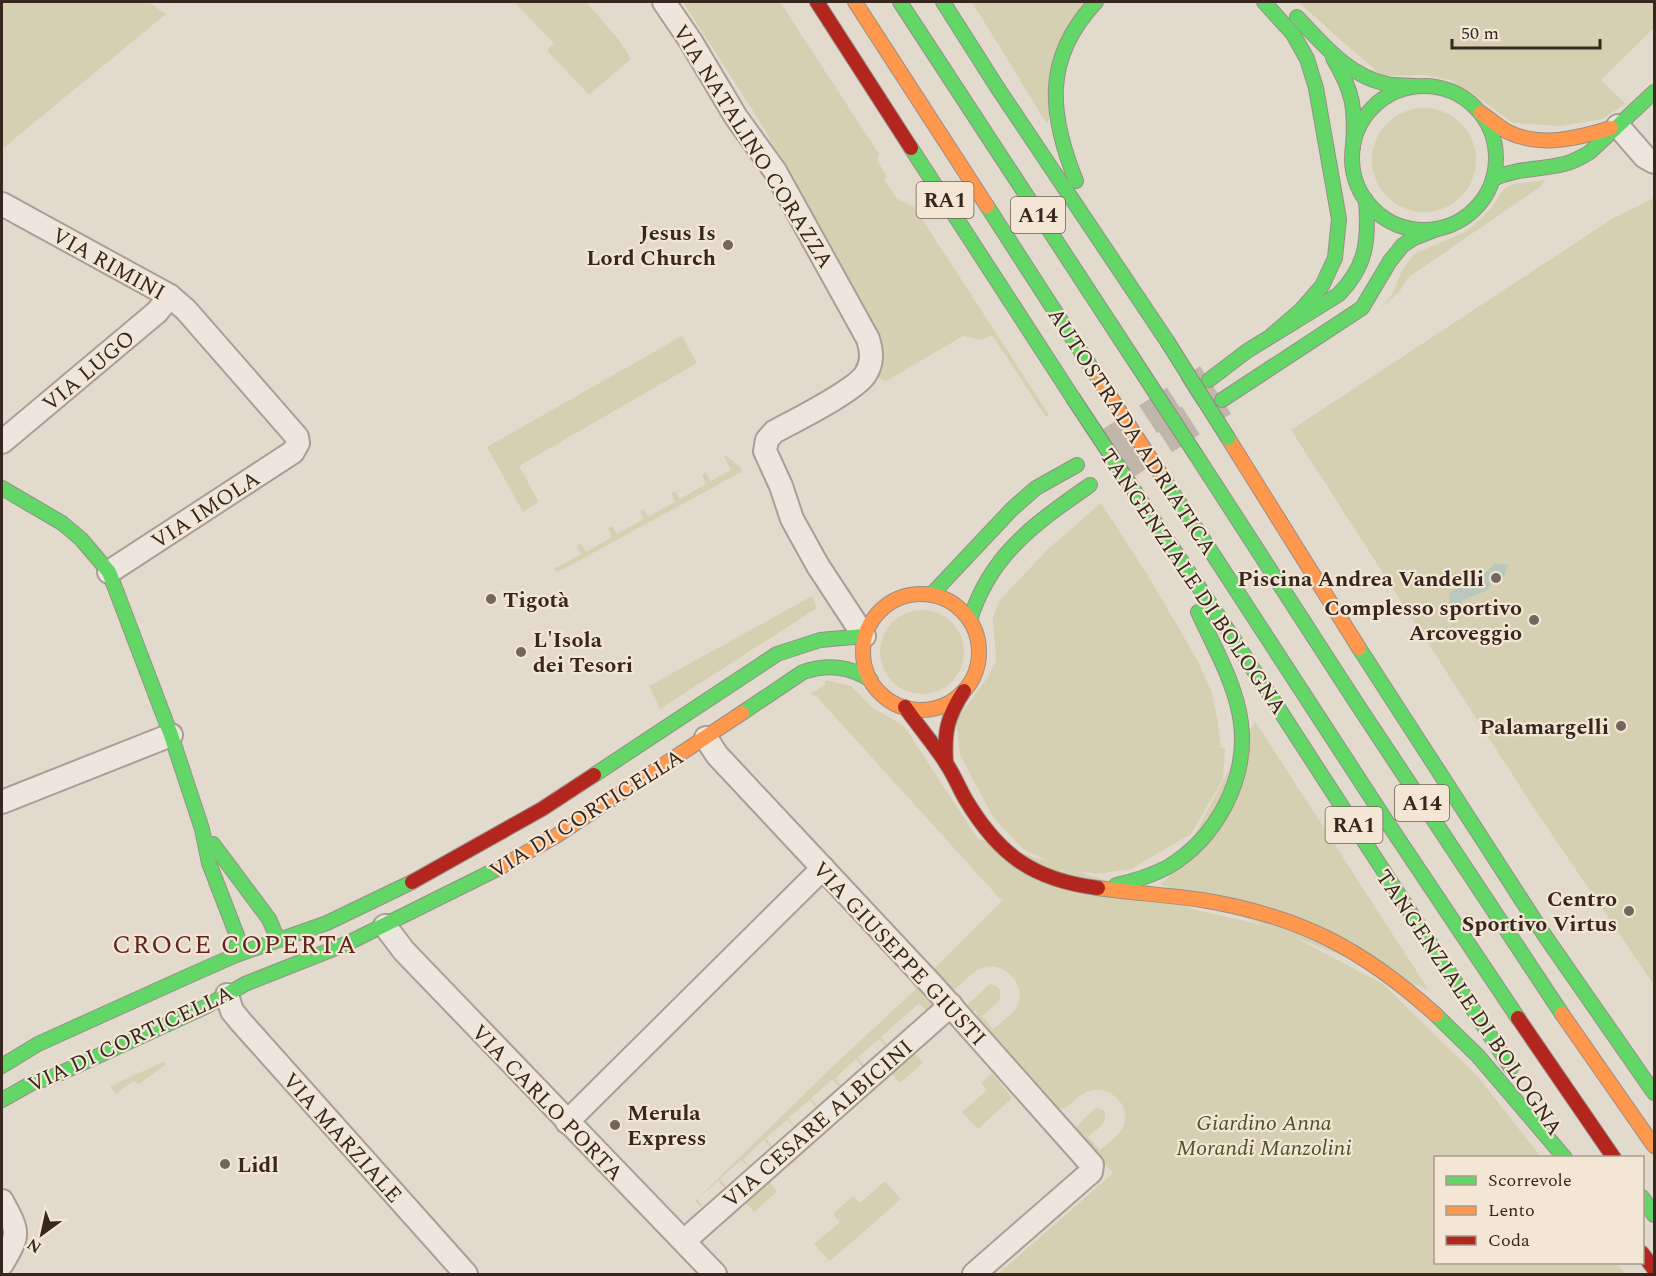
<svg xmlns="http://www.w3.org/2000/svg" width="1656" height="1276" font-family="Spectral,serif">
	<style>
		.green { fill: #d5d0b1 }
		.water { fill: #b9c7bc }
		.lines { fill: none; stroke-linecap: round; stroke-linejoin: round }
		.primary-tunnel { stroke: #c1b6ab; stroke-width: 33; stroke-dasharray: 33 16; stroke-linecap: butt }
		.street-casing { stroke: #a89f97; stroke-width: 26 }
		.fast-casing { stroke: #988f87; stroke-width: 16 }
		.slow-casing { stroke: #988f87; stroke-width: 16 }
		.jam-casing { stroke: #988f87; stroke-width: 16 }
		.street { stroke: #ece6df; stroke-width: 22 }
		.fast { stroke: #63d668; stroke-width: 14 }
		.slow { stroke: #ff974d; stroke-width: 14 }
		.jam { stroke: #b3261e; stroke-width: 14 }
		.fast-bridge-casing { stroke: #8e857e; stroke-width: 16; stroke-linecap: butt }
		.slow-bridge-casing { stroke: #8e857e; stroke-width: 16; stroke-linecap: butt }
		.fast-bridge { stroke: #63d668; stroke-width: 14 }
		.slow-bridge { stroke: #ff974d; stroke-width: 14 }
		.poi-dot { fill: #73665c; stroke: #f3e6d5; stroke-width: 2 }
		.labels { text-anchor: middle; stroke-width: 4.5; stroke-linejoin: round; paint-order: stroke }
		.shield { fill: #f3e6d5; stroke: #6f6056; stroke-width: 1.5 }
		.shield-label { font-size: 21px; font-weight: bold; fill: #37271f }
		.street-label { font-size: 22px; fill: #37271f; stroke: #f3e6d5 }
		.poi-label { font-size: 22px; font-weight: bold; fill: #37271f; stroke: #f3e6d5; text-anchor: end }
		.park-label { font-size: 22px; font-style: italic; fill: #4d5227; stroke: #f3e6d5 }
		.quarter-label { font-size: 26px; letter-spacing: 1.5px; fill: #612521; stroke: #f3e6d5 }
	</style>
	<rect width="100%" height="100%" fill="#e3dace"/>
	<g class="green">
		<polygon points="2,2 148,2 166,14 2,149"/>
		<polygon points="514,2 586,2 619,40 631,59 589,95 547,50 554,43"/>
		<polygon points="683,2 780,2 879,154 877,160 887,177 884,179 896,198 915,208 1049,415 1046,417 992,335 982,340 963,336 886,381 877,377 883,357 880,335 762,125"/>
		<polygon points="972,2 1088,2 1047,124"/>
		<polygon points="1298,2 1654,2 1654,28 1601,80 1626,104 1602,119 1561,126 1513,123 1473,94 1449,80 1424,75 1382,76"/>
		<circle cx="1424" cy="160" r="52"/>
		<polygon points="1546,180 1540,187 1409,277 1399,292 1380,309 1393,293 1402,270 1414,254 1463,233 1479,221 1491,208 1503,190 1513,184"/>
		<polygon points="1654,198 1654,985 1530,802 1291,430 1615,217"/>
		<polygon points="682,336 697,363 519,466 539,502 523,512 487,447"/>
		<path d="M726,455C732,462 739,464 743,471L558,572L554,569L581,554L577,546L581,544L586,552L612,537L608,528L612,526L617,534L644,519L640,511L644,509L648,517L675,502L671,493L675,491L680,499L706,484L702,475L706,473L711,481L731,470L724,456Z"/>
		<polygon points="1101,503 1150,579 1199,663 1212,693 1217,717 1221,748 1225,748 1223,779 1191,834 1131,869 1096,874 1065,869 1023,849 993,817 960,755 956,720 988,677 996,661 993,618 999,601 1048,549"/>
		<polygon points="812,596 817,608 660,709 649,686 651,685"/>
		<circle cx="922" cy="652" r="42"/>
		<path d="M825,680L851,686L873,708L904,726L978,839L1200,911L1277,928L1383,984L1478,1077L1541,1157L1436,1158V1262L1609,1263L1619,1266L1625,1274H998L1113,1173L1076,1132V1127L1095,1108L1104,1110C1110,1122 1096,1129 1088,1137L1100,1150C1108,1143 1122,1134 1125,1122C1129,1103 1108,1085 1089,1091C1079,1094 1072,1104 1063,1109L1055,1107L975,1017L978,1014L974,1010L971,1012L968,1004L990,984L996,986L1001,991L999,1001L982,1016L993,1029C1001,1023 1012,1015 1017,1006C1028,986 1005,962 985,967C972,970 964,983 954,989H950L933,970L1002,901L817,697L810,694L825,685Z"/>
		<polygon points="1255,721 1404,952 1429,990 1160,884 1175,872"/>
		<polygon points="916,984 934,1002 934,1006 928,1013 919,1003 881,1037 888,1046 887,1048 879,1039 858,1057 865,1067 863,1068 856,1059 835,1078 842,1087 841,1088 832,1080 811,1098 819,1108 818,1109 810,1100 788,1118 796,1128 787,1120 766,1138 774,1148 772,1149 764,1140 743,1159 750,1168 741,1160 720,1179 728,1189 726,1190 718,1181 697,1199 702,1205 700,1207 696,1201 694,1202 831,1068 916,989 913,985"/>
		<polygon points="914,1052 923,1063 900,1083 890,1072"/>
		<polygon points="165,1061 165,1065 139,1084 133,1081 116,1094 111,1088 111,1086"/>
		<polygon points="992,1073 1012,1098 978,1129 962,1112 987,1090 981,1083"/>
		<polygon points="768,1180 777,1192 754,1212 744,1201"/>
		<polygon points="885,1181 901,1199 830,1261 814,1244 840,1222 833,1214 853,1196 860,1203"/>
	</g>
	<polygon class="water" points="1495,563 1508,565 1504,578 1493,582 1486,591 1465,599 1458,605 1451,606 1449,604 1449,594 1453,590 1476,583"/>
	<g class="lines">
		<g class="primary-tunnel">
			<polyline points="1107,446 1209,380"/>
			<polyline points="1122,465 1222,400"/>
		</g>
		<defs>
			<g id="street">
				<path d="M664,2L690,40L736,117L775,171L868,339C872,352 873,363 865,375C853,392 794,421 774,432L767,440L765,451L781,486L792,519L818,566L864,636"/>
				<polyline points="1618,126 1645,157 1654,162"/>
				<polyline points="2,204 170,296 186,310 297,437 298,443 293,452 109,572"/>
				<polyline points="2,442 157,312 170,296"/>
				<polyline points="706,738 717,755 934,987 1092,1165 1091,1172 974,1274"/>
				<polyline points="2,802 171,735"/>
				<polyline points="385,926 404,951 715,1274"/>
				<polyline points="227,995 232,1011 241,1022 466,1274"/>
				<polyline points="567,1122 823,868"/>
				<path d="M2,1201C19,1233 20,1233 2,1264"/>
				<polyline points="684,1241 951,1005"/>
			</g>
			<g id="fast">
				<polyline points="900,2 1134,360"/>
				<polyline points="943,2 997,87 1167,341"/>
				<polyline points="1264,2 1293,34 1307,59 1316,88 1339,219 1335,258 1322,286 1301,310 1272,335"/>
				<path d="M1297,17C1323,44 1348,76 1387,84C1396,86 1406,85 1415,86"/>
				<path d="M1333,58C1353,91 1356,109 1353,147"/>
				<circle cx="1424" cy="158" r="72"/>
				<polyline points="911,148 1073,398"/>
				<path d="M1493,179C1516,168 1540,170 1564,164C1573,162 1582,157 1590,152L1654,92"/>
				<path d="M1076,181C1049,114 1043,58 1096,2"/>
				<polyline points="987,206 1100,381"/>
				<path d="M1209,380L1247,351L1338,295C1367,266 1369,240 1366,200"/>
				<polyline points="1222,400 1362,308 1390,261 1403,245 1414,238 1437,229"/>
				<polyline points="1196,455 1357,704 1562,1014"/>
				<polyline points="1162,476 1385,819 1518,1018"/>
				<polyline points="2,488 62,523 81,539 109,572 171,735 202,829 209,863 238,938 236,955"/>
				<polyline points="1135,492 1231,635 1511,1068"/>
				<polyline points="931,595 1012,509 1036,488 1077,465"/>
				<path d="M970,620C990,554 1036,523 1090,485"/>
				<polyline points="1359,648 1543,933 1654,1093"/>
				<path d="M742,713L803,672C828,664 849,666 871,680"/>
				<polyline points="594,775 777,654 820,640 864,636"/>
				<polyline points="213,844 269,919 278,940"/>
				<path d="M1116,885C1134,881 1151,876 1168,867C1216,838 1248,780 1241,723C1236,684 1214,647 1198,612"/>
				<polyline points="1436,1015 1478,1056 1565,1158"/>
				<polyline points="2,1066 38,1044 184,978 236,955 327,923 412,882"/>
				<polyline points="2,1100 32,1083 52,1077 205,1007 245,984 346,944 499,868"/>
				<polyline points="1642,1197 1654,1215"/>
			</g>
			<g id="slow">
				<polyline points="855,2 987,206"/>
				<path d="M1481,113C1490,119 1499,127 1508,132C1541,148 1579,138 1611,128"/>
				<polyline points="1228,438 1359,648"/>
				<circle cx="921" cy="652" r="58"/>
				<polyline points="499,868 556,836 742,713"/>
				<path d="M1098,888C1133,893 1168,895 1202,900C1300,916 1363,949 1436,1015"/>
				<polyline points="1562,1014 1654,1146"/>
			</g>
			<g id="jam">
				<polyline points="817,2 911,148"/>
				<path d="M905,707C918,726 934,744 946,763C954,775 959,788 966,800C999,855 1033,880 1098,888"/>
				<path d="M946,763C944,732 947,717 964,691"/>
				<polyline points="412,882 542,809 594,775"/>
				<polyline points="1518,1018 1614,1158"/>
				<polyline points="1642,1253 1654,1269"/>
			</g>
		</defs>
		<use href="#street" class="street-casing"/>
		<use href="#fast" class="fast-casing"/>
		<use href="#slow" class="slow-casing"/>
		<use href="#jam" class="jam-casing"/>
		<use href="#street" class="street"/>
		<use href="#fast" class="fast"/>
		<use href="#slow" class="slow"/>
		<use href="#jam" class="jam"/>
		<defs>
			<g id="fast-bridge">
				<polyline points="1167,341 1228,438"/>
				<polyline points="1134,360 1196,455"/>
				<polyline points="1073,398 1135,492"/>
			</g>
			<polyline id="slow-bridge" points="1100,381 1162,476"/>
		</defs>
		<use href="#fast-bridge" class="fast-bridge-casing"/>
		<use href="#slow-bridge" class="slow-bridge-casing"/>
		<use href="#fast-bridge" class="fast-bridge"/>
		<use href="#slow-bridge" class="slow-bridge"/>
	</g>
	<g class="poi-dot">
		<circle cx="728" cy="245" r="6"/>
		<circle cx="1496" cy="578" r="6"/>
		<circle cx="491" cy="599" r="6"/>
		<circle cx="1534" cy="620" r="6"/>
		<circle cx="521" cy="652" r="6"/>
		<circle cx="1621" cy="726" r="6"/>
		<circle cx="1629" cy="911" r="6"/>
		<circle cx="615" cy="1125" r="6"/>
		<circle cx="225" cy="1164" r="6"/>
	</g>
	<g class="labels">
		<g class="shield">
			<rect x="916.5" y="182" width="57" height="36" rx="4.5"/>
			<rect x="1011" y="197" width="54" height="36" rx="4.5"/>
			<rect x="1395" y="785" width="54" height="36" rx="4.5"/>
			<rect x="1325.5" y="807" width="57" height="36" rx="4.5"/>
		</g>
		<g class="shield-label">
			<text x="945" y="207">RA1</text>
			<text x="1038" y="222">A14</text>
			<text x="1422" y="810">A14</text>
			<text x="1354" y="832">RA1</text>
		</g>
		<g class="street-label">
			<text transform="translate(754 146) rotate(58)" y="8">VIA NATALINO CORAZZA</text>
			<text transform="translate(109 263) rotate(29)" y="8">VIA RIMINI</text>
			<text transform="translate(88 370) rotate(-40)" y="8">VIA LUGO</text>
			<text transform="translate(1133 431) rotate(57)" y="8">AUTOSTRADA ADRIATICA</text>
			<text transform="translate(205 509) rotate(-33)" y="8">VIA IMOLA</text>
			<text transform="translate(1194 581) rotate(56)" y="8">TANGENZIALE DI BOLOGNA</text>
			<text transform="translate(586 813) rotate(-32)" y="8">VIA DI CORTICELLA</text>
			<text transform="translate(900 953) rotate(47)" y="8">VIA GIUSEPPE GIUSTI</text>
			<text transform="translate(1470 1002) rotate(56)" y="8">TANGENZIALE DI BOLOGNA</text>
			<text transform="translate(130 1038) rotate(-25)" y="8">VIA DI CORTICELLA</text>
			<text transform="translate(548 1102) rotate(46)" y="8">VIA CARLO PORTA</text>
			<text transform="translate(817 1123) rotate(-41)" y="8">VIA CESARE ALBICINI</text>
			<text transform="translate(343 1137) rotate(48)" y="8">VIA MARZIALE</text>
		</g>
		<g class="poi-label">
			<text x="716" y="240">Jesus Is<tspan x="716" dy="25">Lord Church</tspan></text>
			<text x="1484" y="586">Piscina Andrea Vandelli</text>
			<text x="503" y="607" text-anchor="start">Tigotà</text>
			<text x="1522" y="615">Complesso sportivo<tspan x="1522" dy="25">Arcoveggio</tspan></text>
			<text x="533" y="647" text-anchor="start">L'Isola<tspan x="533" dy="25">dei Tesori</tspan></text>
			<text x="1609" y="734">Palamargelli</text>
			<text x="1617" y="906">Centro<tspan x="1617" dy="25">Sportivo Virtus</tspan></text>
			<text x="627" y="1120" text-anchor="start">Merula<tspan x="627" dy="25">Express</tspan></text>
			<text x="237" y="1172" text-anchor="start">Lidl</text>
		</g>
		<g class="park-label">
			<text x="1264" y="1130">Giardino Anna<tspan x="1264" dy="25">Morandi Manzolini</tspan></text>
		</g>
		<g class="quarter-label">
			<text x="235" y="953">CROCE COPERTA</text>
		</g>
	</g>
	<rect width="1656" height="1276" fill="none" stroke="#37271f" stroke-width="6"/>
	<rect x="1434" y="1156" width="210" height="108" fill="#f3e6d5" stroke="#a89a8c" stroke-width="1.5"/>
	<rect x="1446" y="1176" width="30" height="9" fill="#63d668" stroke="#a89a8c" stroke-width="1.5"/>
	<text x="1488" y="1186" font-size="18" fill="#37271f">Scorrevole</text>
	<rect x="1446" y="1206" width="30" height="9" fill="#ff974d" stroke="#a89a8c" stroke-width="1.5"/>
	<text x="1488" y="1216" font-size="18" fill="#37271f">Lento</text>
	<rect x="1446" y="1236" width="30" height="9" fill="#b3261e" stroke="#a89a8c" stroke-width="1.5"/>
	<text x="1488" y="1246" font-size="18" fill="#37271f">Coda</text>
	<g transform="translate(42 1234) rotate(213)" stroke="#f3e6d5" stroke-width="4.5" paint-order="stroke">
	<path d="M0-4.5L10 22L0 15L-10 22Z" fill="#37271f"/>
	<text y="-9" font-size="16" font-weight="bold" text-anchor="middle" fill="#37271f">N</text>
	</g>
	<path d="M1452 39v9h148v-9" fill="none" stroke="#37271f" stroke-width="3"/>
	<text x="1461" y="39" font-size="18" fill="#37271f" stroke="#f3e6d5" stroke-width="4.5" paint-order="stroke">50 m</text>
</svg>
